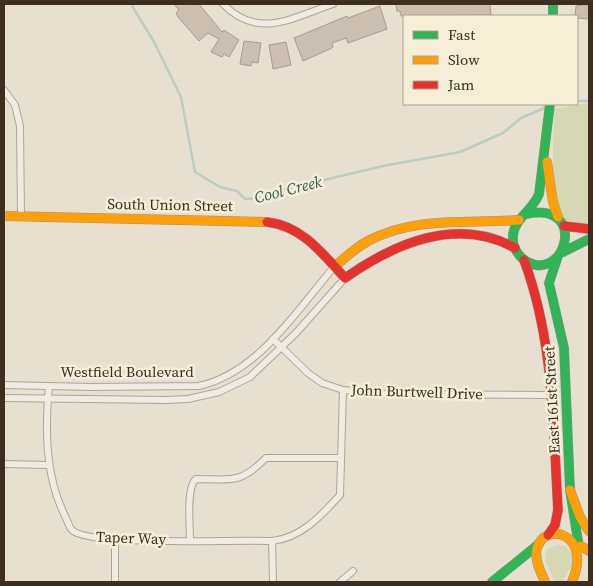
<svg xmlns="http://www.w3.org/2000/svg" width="593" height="586" font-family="'Source Serif 4',serif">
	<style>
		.green { fill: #d6d7b3 }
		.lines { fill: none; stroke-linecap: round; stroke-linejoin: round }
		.stream { stroke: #bcccc2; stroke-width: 2.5 }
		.building { fill: #cbbfb2; stroke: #a89c90 }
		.street-casing { stroke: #ada599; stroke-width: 8 }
		.fast-casing { stroke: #9c958a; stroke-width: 10 }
		.slow-casing { stroke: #9c958a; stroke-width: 10 }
		.jam-casing { stroke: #9c958a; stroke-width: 10 }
		.street { stroke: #efebe3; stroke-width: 6 }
		.fast { stroke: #30b455; stroke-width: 9 }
		.slow { stroke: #ff9f0a; stroke-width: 9 }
		.jam { stroke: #e5322d; stroke-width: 9 }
		.labels { text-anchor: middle; stroke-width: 5; stroke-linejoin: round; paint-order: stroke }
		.street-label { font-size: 15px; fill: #3d2e20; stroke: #f7eed8 }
		.water-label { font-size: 16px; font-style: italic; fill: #2f5d5a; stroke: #f7eed8 }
	</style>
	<rect width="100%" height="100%" fill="#e7e0d1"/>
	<g class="green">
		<path d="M589,103V224L569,222L562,218C549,183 554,145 554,109Z"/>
		<polygon points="556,545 565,546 573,555 572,565 562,582 555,582 545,561 547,550"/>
	</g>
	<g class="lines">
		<g class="stream">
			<polyline points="131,4 154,42 181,97 195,172 220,187 237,191 245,199 258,198 282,190 383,166 460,152 503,133 521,118 554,104"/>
			<polyline points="577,101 589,101"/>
		</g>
	</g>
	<g class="building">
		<polygon points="174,4 199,4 222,32 224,30 239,40 229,57 224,54 222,57 211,52 219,39 208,33 199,41 178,17 176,13 179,10"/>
		<polygon points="396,4 490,4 491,15 401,16 400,11 397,11"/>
		<polygon points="583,5 589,5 589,19 577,18 575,16 576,6"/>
		<polygon points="380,6 387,29 348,43 346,38 332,43 333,47 330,49 303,61 294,38 347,16 348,18"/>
		<polygon points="244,41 261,43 258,63 252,62 251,66 240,64"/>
		<polygon points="286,42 291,65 273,69 269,45"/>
	</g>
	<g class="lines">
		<defs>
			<g id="street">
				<path d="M223,4C258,40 292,18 333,4"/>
				<polyline points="4,90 15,105 20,126 21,217"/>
				<polyline points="273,339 308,373 322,383 343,390 388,394 550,395"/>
				<path d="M4,385L91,387L199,386C258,373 297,310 334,267"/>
				<path d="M49,386C45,429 45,476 65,516C67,520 69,527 72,530C88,547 240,539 272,541C301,538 321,516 340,495L343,390"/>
				<polyline points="4,398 166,400 188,399 219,392 250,377 296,333 345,278"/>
				<polyline points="4,464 48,465"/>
				<path d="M190,540C190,526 186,487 196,479C231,479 239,485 266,458H341"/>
				<polyline points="272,541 273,582"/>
				<polyline points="115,582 115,540"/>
				<polyline points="340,582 353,571"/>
			</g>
			<g id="fast">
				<polyline points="553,4 553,16"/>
				<path d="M526,214C591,200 564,289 523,259C516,253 512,244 513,235C515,218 533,210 539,194L550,104"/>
				<polyline points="563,252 589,239"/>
				<polyline points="557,259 549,283 564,348 570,490 578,541"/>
				<polyline points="492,582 539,544"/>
			</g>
			<g id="slow">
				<polyline points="547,162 553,202 558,217"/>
				<polyline points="4,216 267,222"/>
				<path d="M334,267C345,258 355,248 368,241C414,216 468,224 519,220"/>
				<polyline points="570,490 580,517 589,531"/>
				<polyline points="581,546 589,551"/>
				<path d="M545,582C541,572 534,560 537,548C545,521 593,533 572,582"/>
			</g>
			<g id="jam">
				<path d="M267,222C302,226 322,253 345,278C395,243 457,216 515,248"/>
				<polyline points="564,226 589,229"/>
				<path d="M524,260C554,341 553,425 558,510L555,525L548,535"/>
			</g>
		</defs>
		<use href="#street" class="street-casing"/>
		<use href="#fast" class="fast-casing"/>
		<use href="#slow" class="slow-casing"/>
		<use href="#jam" class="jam-casing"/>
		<use href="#street" class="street"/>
		<use href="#fast" class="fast"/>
		<use href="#slow" class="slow"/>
		<use href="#jam" class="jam"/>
	</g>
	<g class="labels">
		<g class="street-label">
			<text transform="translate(170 205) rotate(1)" y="5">South Union Street</text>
			<text x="127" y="377">Westfield Boulevard</text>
			<text transform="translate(417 392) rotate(2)" y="5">John Burtwell Drive</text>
			<text transform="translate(552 400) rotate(-93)" y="5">East 161st Street</text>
			<text transform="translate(131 538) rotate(2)" y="5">Taper Way</text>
		</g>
		<g class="water-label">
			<text transform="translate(288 189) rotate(-14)" y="6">Cool Creek</text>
		</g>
	</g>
	<rect width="593" height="586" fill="none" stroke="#3d2e20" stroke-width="10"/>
	<rect x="403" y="15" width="175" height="90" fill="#f7eed8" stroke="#ada18e"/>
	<rect x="413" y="31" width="25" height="8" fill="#30b455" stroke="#ada18e"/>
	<text x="448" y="40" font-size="15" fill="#3d2e20">Fast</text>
	<rect x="413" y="56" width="25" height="8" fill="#ff9f0a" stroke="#ada18e"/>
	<text x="448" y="65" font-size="15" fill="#3d2e20">Slow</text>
	<rect x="413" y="81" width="25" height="8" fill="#e5322d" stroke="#ada18e"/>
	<text x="448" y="90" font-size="15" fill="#3d2e20">Jam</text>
</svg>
